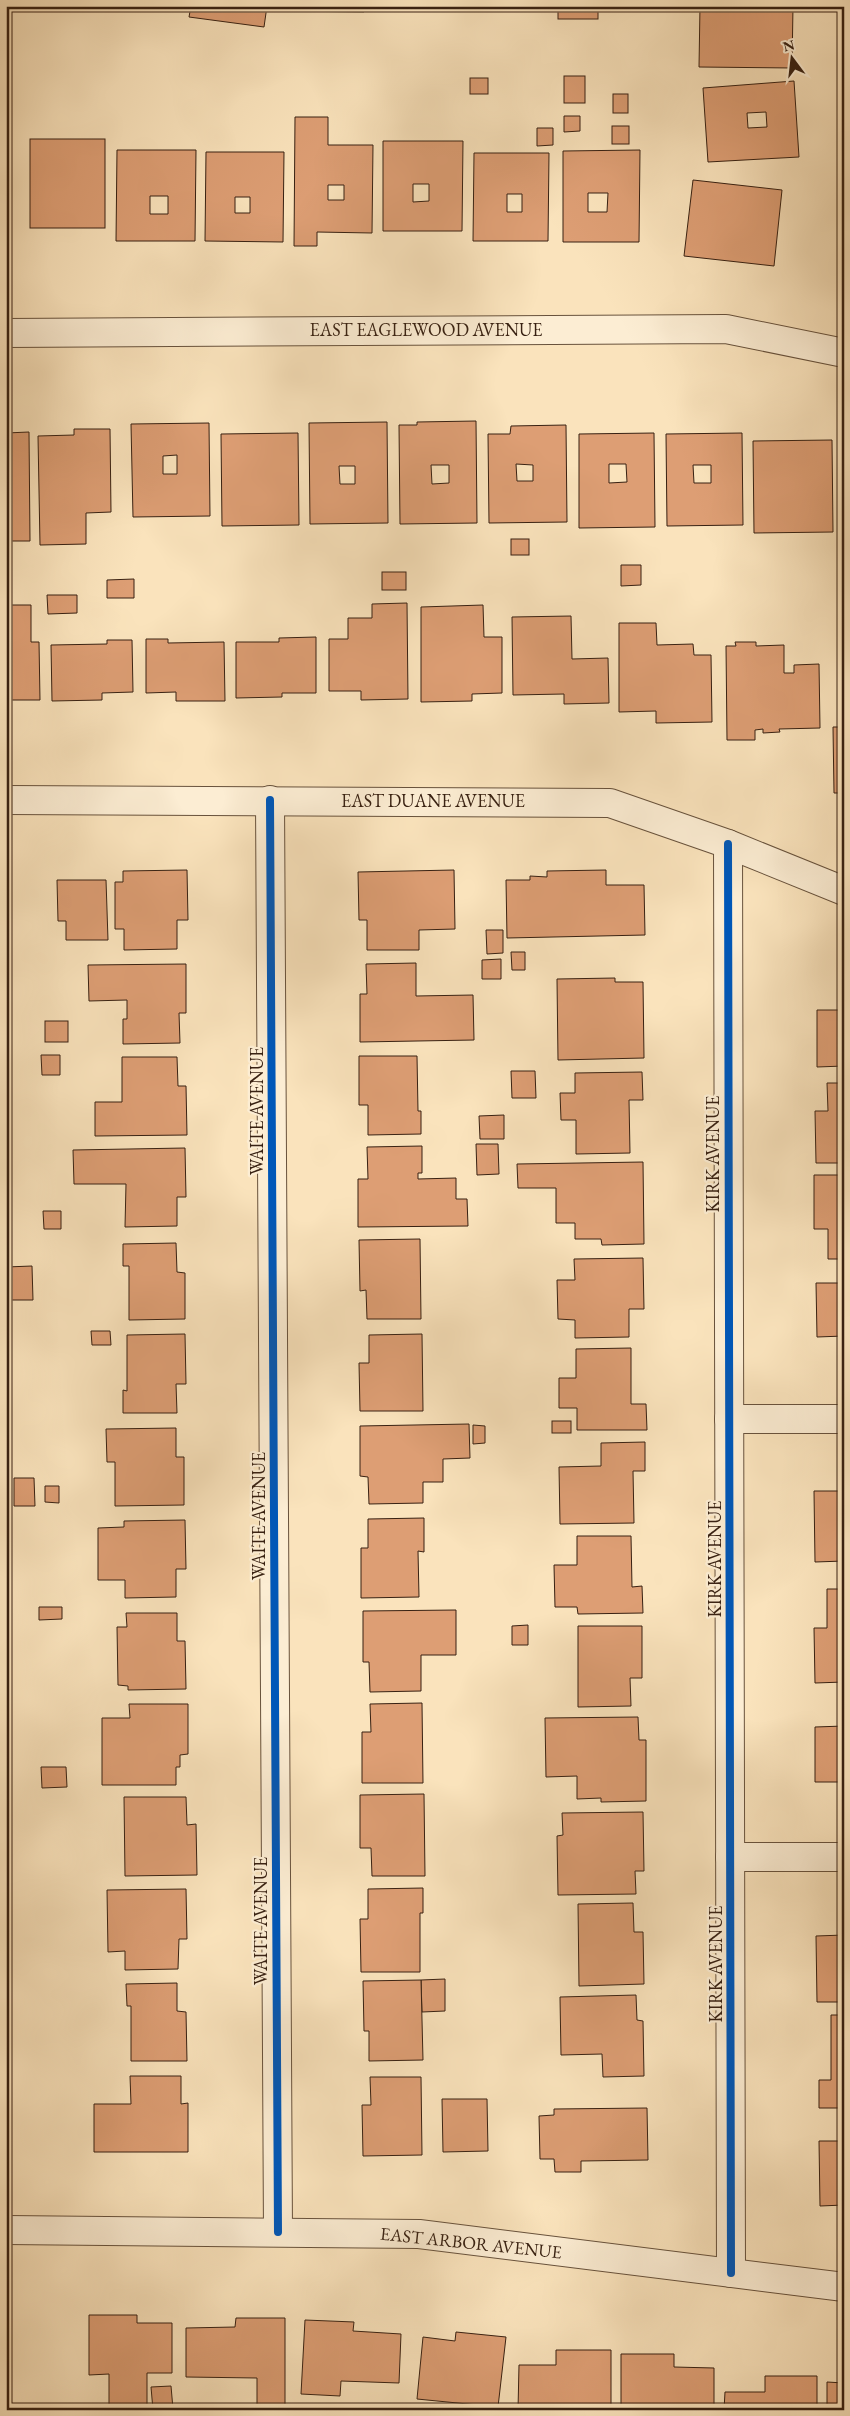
<svg xmlns="http://www.w3.org/2000/svg" width="850" height="2416" font-family="'EB Garamond',serif">
	<style>
		.building { fill: #dd9e74; stroke: #382112; fill-rule: evenodd }
		.lines { fill: none; stroke-linecap: round; stroke-linejoin: round }
		.minor-casing { stroke: #68523c; stroke-width: 30 }
		.minor { stroke: #fcedd3; stroke-width: 28 }
		.cycleway-casing { stroke: #fcedd3; stroke-width: 11 }
		.cycleway { stroke: #0057b8; stroke-width: 8 }
		.labels { text-anchor: middle; stroke-width: 4.5; stroke-linejoin: round; paint-order: stroke }
		.street-label { font-size: 18px; fill: #382112; stroke: #fcedd3 }
	</style>
	<rect width="100%" height="100%" fill="#fae3bc"/>
	<filter id="stains"><feTurbulence type="fractalNoise" baseFrequency=".004" numOctaves="4"/><feColorMatrix values="0 0 0 0 .2 0 0 0 0 .09 0 0 0 0 .02 0 0 0 .5 -.17"/></filter>
	<radialGradient id="worn" r=".72"><stop offset=".6" stop-color="#630" stop-opacity="0"/><stop offset="1" stop-color="#630" stop-opacity=".3"/></radialGradient>
	<g class="building">
		<polygon points="191,6 267,6 264,27 189,17"/>
		<polygon points="291,6 364,6 364,12 291,11"/>
		<rect x="558" y="6" width="40" height="13"/>
		<polygon points="700,6 793,6 792,68 699,67"/>
		<rect x="564" y="76" width="21" height="27"/>
		<rect x="470" y="78" width="18" height="16"/>
		<path d="M794,81L799,157L708,162L703,88ZM766,112L767,127L748,128L747,113Z"/>
		<rect x="613" y="94" width="15" height="19"/>
		<polygon points="564,116 580,116 580,131 564,132"/>
		<path d="M295,117H328V145H373L372,233L317,232V246H294ZM328,185H344V200H328Z"/>
		<rect x="612" y="126" width="17" height="18"/>
		<polygon points="537,128 553,128 553,145 537,146"/>
		<rect x="30" y="139" width="75" height="89"/>
		<path d="M383,141H463L462,231H383ZM413,184H429V201L413,202Z"/>
		<path d="M117,150H196L195,241H116ZM150,196H168V214H150Z"/>
		<path d="M640,150L639,242H563V151ZM588,193H608L607,212H588Z"/>
		<path d="M206,152H284L283,242L205,241ZM235,197H250V213H235Z"/>
		<path d="M474,153H549L548,241H473ZM507,194H522V212H507Z"/>
		<polygon points="693,180 782,190 774,266 684,256"/>
		<path d="M476,421L477,523L400,524L399,425H417V422ZM431,465H449V483L432,484Z"/>
		<path d="M387,422L388,523L310,524L309,423ZM339,466H355V484H340Z"/>
		<path d="M209,423L210,516L133,517L131,424ZM177,455V474H163V456Z"/>
		<path d="M566,425L567,522L489,523L488,434H510L511,426ZM516,464L533,465V481H517Z"/>
		<polygon points="74,429 110,429 111,512 86,513 86,544 40,545 38,436 74,435"/>
		<polygon points="29,432 30,541 6,541 6,433"/>
		<polygon points="298,433 299,525 222,526 221,434"/>
		<path d="M654,433L655,527L579,528V434ZM609,464H626L627,482L609,483Z"/>
		<path d="M742,433L743,525L667,526L666,434ZM693,465H711V483H694Z"/>
		<polygon points="832,440 833,532 754,533 753,441"/>
		<rect x="511" y="539" width="18" height="16"/>
		<polygon points="621,565 641,565 641,585 621,586"/>
		<rect x="382" y="572" width="24" height="18"/>
		<polygon points="134,579 134,598 107,598 107,580"/>
		<polygon points="47,595 77,595 77,613 48,614"/>
		<polygon points="407,603 408,699 361,700 361,691 329,691 329,639 348,639 348,618 372,618 372,604"/>
		<polygon points="6,605 31,605 31,642 39,642 40,700 6,700"/>
		<polygon points="483,605 484,637 502,637 502,693 472,694 472,701 421,702 421,607"/>
		<polygon points="571,616 572,659 608,658 609,703 564,704 564,694 513,695 512,617"/>
		<polygon points="619,623 656,623 657,645 693,644 694,655 711,655 712,722 656,723 656,711 619,712"/>
		<polygon points="316,637 316,693 282,693 282,697 236,698 236,642 279,642 279,638"/>
		<polygon points="146,639 168,639 168,643 224,642 225,701 176,701 176,692 146,693"/>
		<polygon points="107,640 132,640 133,692 102,693 102,700 52,701 51,645 107,644"/>
		<polygon points="735,642 756,642 756,646 784,645 784,673 794,673 794,665 819,664 820,728 779,729 780,732 763,733 763,729 755,730 755,740 727,740 726,646 736,646"/>
		<polygon points="833,727 844,727 844,793 834,793"/>
		<polygon points="187,870 188,920 177,920 177,949 124,950 124,929 115,929 115,882 123,882 123,871"/>
		<polygon points="454,870 455,929 419,930 419,950 367,950 367,920 359,920 358,872"/>
		<polygon points="606,870 606,885 644,885 645,935 507,938 506,880 530,880 530,876 547,877 547,871"/>
		<polygon points="57,880 106,880 108,940 66,940 66,921 58,921"/>
		<polygon points="486,930 503,930 503,953 487,954"/>
		<polygon points="511,952 525,952 525,970 512,970"/>
		<polygon points="501,959 501,979 482,979 482,960"/>
		<polygon points="416,963 416,996 473,995 474,1040 360,1042 360,994 367,994 366,964"/>
		<polygon points="186,964 186,1013 179,1013 180,1043 123,1044 123,1019 127,1019 127,1000 89,1001 88,965"/>
		<polygon points="615,978 615,982 643,982 644,1058 558,1060 557,979"/>
		<polygon points="817,1010 844,1010 844,1066 817,1067"/>
		<rect x="45" y="1021" width="23" height="21"/>
		<polygon points="41,1055 60,1055 60,1075 42,1075"/>
		<polygon points="359,1056 417,1056 418,1111 421,1111 421,1134 368,1135 368,1105 359,1105"/>
		<polygon points="122,1057 177,1057 178,1086 186,1086 187,1135 95,1136 95,1102 122,1102"/>
		<polygon points="511,1071 535,1071 536,1098 512,1098"/>
		<polygon points="642,1072 643,1100 629,1100 630,1153 576,1154 576,1120 561,1120 560,1093 575,1093 575,1073"/>
		<polygon points="827,1083 844,1083 844,1163 816,1163 815,1111 828,1111"/>
		<polygon points="504,1115 504,1139 480,1139 479,1116"/>
		<polygon points="476,1144 498,1144 499,1174 477,1175"/>
		<polygon points="422,1146 422,1173 418,1173 418,1179 456,1178 456,1199 467,1199 468,1226 358,1227 358,1179 368,1179 367,1147"/>
		<polygon points="185,1148 186,1197 177,1197 177,1226 125,1227 126,1184 74,1184 73,1150"/>
		<polygon points="643,1162 644,1244 602,1245 601,1239 575,1239 575,1223 556,1223 556,1188 518,1188 517,1164"/>
		<polygon points="814,1175 844,1175 844,1259 828,1259 828,1229 814,1229"/>
		<polygon points="43,1211 61,1211 61,1229 44,1229"/>
		<polygon points="420,1239 421,1319 367,1319 366,1290 360,1291 359,1240"/>
		<polygon points="176,1243 177,1272 185,1273 185,1319 129,1320 129,1266 123,1266 123,1244"/>
		<polygon points="643,1258 644,1309 629,1309 629,1337 575,1338 575,1320 558,1319 557,1280 575,1280 574,1259"/>
		<polygon points="32,1266 33,1300 6,1300 6,1267"/>
		<polygon points="816,1283 844,1283 844,1336 817,1337"/>
		<polygon points="91,1331 110,1331 111,1345 92,1345"/>
		<polygon points="185,1334 186,1384 176,1384 177,1413 123,1413 123,1390 127,1391 127,1335"/>
		<polygon points="422,1334 423,1411 360,1411 359,1363 369,1363 369,1335"/>
		<polygon points="631,1348 631,1404 646,1404 647,1430 577,1430 577,1408 559,1408 559,1378 576,1378 576,1349"/>
		<rect x="552" y="1421" width="19" height="12"/>
		<polygon points="469,1424 470,1458 443,1459 443,1482 423,1482 423,1503 369,1504 368,1477 360,1476 360,1426"/>
		<polygon points="473,1425 485,1426 485,1443 473,1444"/>
		<polygon points="176,1428 176,1457 184,1457 184,1505 115,1506 115,1462 107,1462 106,1429"/>
		<polygon points="645,1442 645,1471 633,1471 634,1523 560,1524 559,1467 601,1466 601,1443"/>
		<polygon points="14,1478 34,1478 35,1506 14,1506"/>
		<polygon points="45,1486 59,1486 59,1503 45,1502"/>
		<polygon points="814,1491 844,1491 844,1561 815,1562"/>
		<polygon points="424,1518 424,1552 418,1551 419,1597 361,1598 361,1548 368,1548 368,1519"/>
		<polygon points="185,1520 186,1569 176,1569 176,1597 125,1598 125,1580 98,1580 98,1528 124,1527 124,1521"/>
		<polygon points="577,1536 631,1536 632,1587 642,1586 643,1613 578,1614 577,1607 555,1607 554,1565 577,1565"/>
		<polygon points="827,1589 844,1589 844,1682 815,1683 814,1628 827,1628"/>
		<polygon points="39,1607 62,1607 62,1619 39,1620"/>
		<polygon points="456,1610 456,1655 421,1655 421,1691 370,1692 369,1662 363,1662 363,1611"/>
		<polygon points="126,1613 177,1613 177,1641 185,1641 186,1689 128,1690 128,1686 118,1685 117,1627 127,1627"/>
		<polygon points="528,1625 528,1645 512,1645 512,1626"/>
		<polygon points="578,1626 642,1626 642,1678 630,1678 631,1706 578,1707"/>
		<polygon points="422,1703 423,1783 362,1783 362,1732 371,1732 370,1704"/>
		<polygon points="129,1704 188,1704 188,1754 180,1755 180,1767 176,1767 176,1785 102,1785 102,1718 130,1718"/>
		<polygon points="638,1717 639,1740 646,1740 646,1801 601,1802 601,1798 577,1799 577,1776 546,1777 545,1718"/>
		<polygon points="844,1726 844,1782 815,1782 815,1727"/>
		<polygon points="41,1767 66,1767 67,1787 42,1788"/>
		<polygon points="424,1794 425,1876 372,1876 371,1848 360,1848 360,1795"/>
		<polygon points="124,1797 186,1797 187,1825 196,1824 197,1875 125,1876"/>
		<polygon points="643,1812 644,1871 635,1871 636,1894 558,1895 557,1836 563,1835 562,1813"/>
		<polygon points="423,1888 423,1913 420,1913 420,1972 361,1972 360,1919 368,1919 368,1889"/>
		<polygon points="186,1889 187,1939 179,1939 178,1969 125,1970 125,1951 108,1952 107,1890"/>
		<polygon points="633,1903 634,1932 643,1932 644,1984 579,1986 578,1904"/>
		<polygon points="844,1935 844,2002 817,2002 816,1936"/>
		<polygon points="445,1979 445,2011 422,2012 421,1980"/>
		<polygon points="421,1980 423,2060 369,2061 369,2031 364,2031 363,1981"/>
		<polygon points="177,1983 177,2011 186,2012 187,2061 131,2061 131,2006 127,2006 126,1984"/>
		<polygon points="636,1995 637,2020 643,2021 644,2076 603,2077 602,2054 561,2055 560,1997"/>
		<polygon points="831,2015 844,2015 844,2108 819,2108 819,2080 831,2080"/>
		<polygon points="130,2076 181,2076 181,2104 188,2103 188,2152 94,2152 94,2104 131,2104"/>
		<polygon points="370,2077 421,2077 422,2155 363,2156 362,2105 371,2105"/>
		<polygon points="442,2099 487,2099 488,2151 443,2152"/>
		<polygon points="647,2108 648,2160 581,2161 581,2172 555,2172 554,2159 540,2159 539,2116 554,2115 554,2109"/>
		<polygon points="8,2118 8,2153 6,2153 6,2119"/>
		<polygon points="819,2141 844,2141 844,2205 820,2206"/>
		<polygon points="89,2315 137,2315 137,2323 172,2323 172,2373 147,2373 147,2405 109,2405 109,2374 89,2375"/>
		<polygon points="236,2318 285,2318 285,2410 257,2410 257,2378 186,2377 186,2328 235,2327"/>
		<polygon points="305,2320 354,2322 353,2331 401,2334 399,2383 341,2381 340,2396 301,2394"/>
		<polygon points="456,2332 506,2337 498,2407 417,2399 423,2337 455,2341"/>
		<rect x="6" y="2342" width="3" height="42"/>
		<polygon points="556,2350 611,2350 611,2410 518,2410 519,2365 556,2365"/>
		<polygon points="621,2354 674,2354 674,2367 714,2368 714,2410 621,2410"/>
		<polygon points="765,2376 817,2376 817,2410 724,2410 725,2392 765,2392"/>
		<polygon points="827,2382 844,2383 844,2410 827,2410"/>
		<polygon points="171,2386 173,2409 153,2410 151,2387"/>
	</g>
	<g class="lines">
		<defs>
			<g id="minor">
				<polyline points="6,333 726,329 844,353"/>
				<polyline points="6,800 610,803 728,844 844,891"/>
				<polyline points="270,800 278,2232"/>
				<polyline points="728,844 731,2273"/>
				<polyline points="729,1419 844,1419"/>
				<polyline points="730,1857 844,1857"/>
				<polyline points="6,2230 419,2234 844,2287"/>
			</g>
		</defs>
		<use href="#minor" class="minor-casing"/>
		<use href="#minor" class="minor"/>
		<defs>
			<g id="cycleway">
				<polyline points="270,800 278,2232"/>
				<polyline points="728,844 731,2273"/>
			</g>
		</defs>
		<use href="#cycleway" class="cycleway-casing"/>
		<use href="#cycleway" class="cycleway"/>
	</g>
	<g class="labels">
		<g class="street-label">
			<text x="426" y="336">EAST EAGLEWOOD AVENUE</text>
			<text x="433" y="807">EAST DUANE AVENUE</text>
			<text transform="translate(257 1111) rotate(-90)" y="6">WAITE AVENUE</text>
			<text transform="translate(713 1154) rotate(-90)" y="6">KIRK AVENUE</text>
			<text transform="translate(259 1516) rotate(-90)" y="6">WAITE AVENUE</text>
			<text transform="translate(715 1559) rotate(-90)" y="6">KIRK AVENUE</text>
			<text transform="translate(261 1921) rotate(-90)" y="6">WAITE AVENUE</text>
			<text transform="translate(716 1964) rotate(-90)" y="6">KIRK AVENUE</text>
			<text transform="translate(471 2243) rotate(6)" y="6">EAST ARBOR AVENUE</text>
		</g>
	</g>
	<rect width="850" height="2416" fill="none" stroke="#fae3bc" stroke-width="25"/>
	<rect x="8" y="8" width="835" height="2401" fill="none" stroke="#382112" stroke-width="2.5"/>
	<rect x="12" y="12" width="825" height="2391" fill="none" stroke="#382112"/>
	<g transform="translate(792 58) rotate(345)" stroke="#fcedd3" stroke-width="4" paint-order="stroke">
	<path d="M0-4L9 19L0 12L-9 19Z" fill="#382112"/>
	<text y="-8" font-size="14" font-weight="bold" text-anchor="middle" fill="#382112">N</text>
	</g>
	<rect width="100%" height="100%" filter="url(#stains)"/>
	<rect width="100%" height="100%" fill="url(#worn)"/>
</svg>
